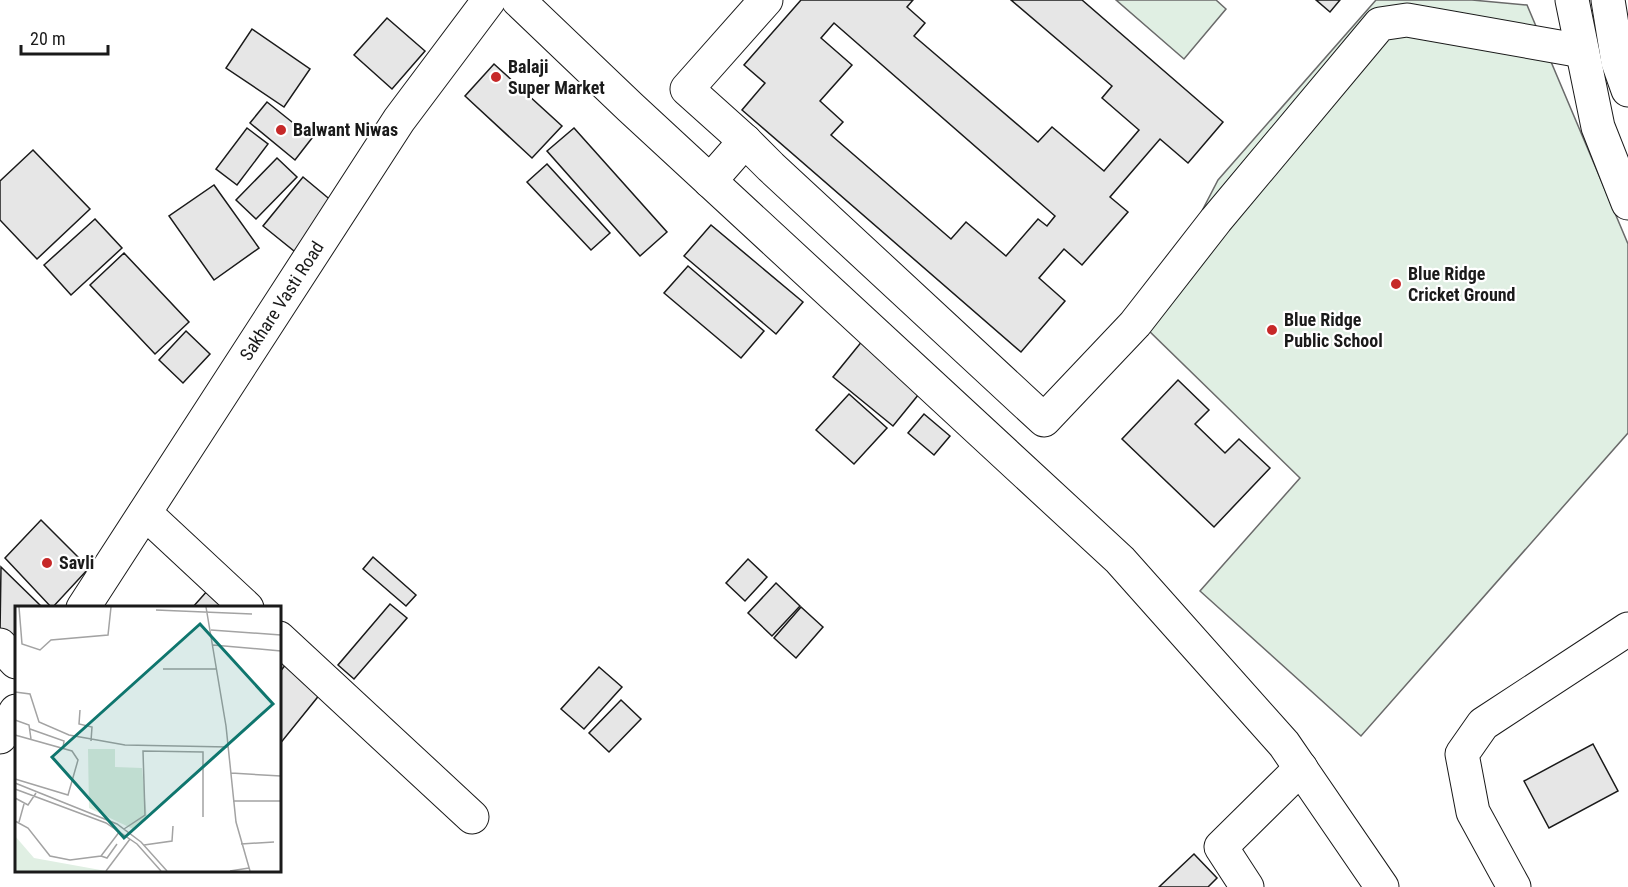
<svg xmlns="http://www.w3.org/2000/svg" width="1628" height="887" font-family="'Roboto Condensed',sans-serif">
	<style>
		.green { fill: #e0efe3; stroke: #6a6a6a; stroke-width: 1.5 }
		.building { fill: #e6e6e6; stroke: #1a1a1a; stroke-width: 1.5; fill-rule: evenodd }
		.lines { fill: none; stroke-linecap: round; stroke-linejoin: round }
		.minor-casing { stroke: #1a1a1a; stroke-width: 35 }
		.minor { stroke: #fff; stroke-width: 33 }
		.poi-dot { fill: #c62828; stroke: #fff; stroke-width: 2 }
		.labels { text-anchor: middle; stroke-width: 4.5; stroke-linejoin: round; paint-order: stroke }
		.poi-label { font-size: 18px; font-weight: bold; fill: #1a1a1a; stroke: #fff; text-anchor: start }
		.street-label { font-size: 18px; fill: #1a1a1a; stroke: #fff }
		.inset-road { fill: none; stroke: #a3a3a3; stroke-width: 1.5 }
		.view { fill: #0f766e; fill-opacity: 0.15; stroke: #0f766e; stroke-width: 3 }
		.inset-edge { fill: none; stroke: #1a1a1a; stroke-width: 3 }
	</style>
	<rect width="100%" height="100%" fill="#fff"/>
	<g class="green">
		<polygon points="1116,0 1216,0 1226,9 1184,59"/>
		<polygon points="1376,0 1472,0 1527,5 1628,244 1628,433 1361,736 1200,591 1300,478 1143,325 1218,180"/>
	</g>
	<g class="building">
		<path d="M801,0H913L907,7L925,23L914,36L1038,142L1052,127L1104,171L1139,130L1102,98L1112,86L1011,0H1082L1223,122L1188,163L1160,139L1110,197L1128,212L1082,265L1064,249L1039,278L1065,301L1021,352L742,110L765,83L744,65ZM834,23L1055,216L1047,226L1038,219L1006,256L966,222L951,239L831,135L843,122L820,101L852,65L821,38Z"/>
		<polygon points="1316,0 1340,0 1330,12"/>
		<polygon points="387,18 425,51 392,89 354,55"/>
		<polygon points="252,29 310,69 284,107 226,68"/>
		<polygon points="494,64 562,126 532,158 465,96"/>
		<polygon points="267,102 312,138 295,160 250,123"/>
		<polygon points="247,128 268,144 237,185 216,169"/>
		<polygon points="574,128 667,232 640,256 547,151"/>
		<polygon points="33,150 90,209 37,259 0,220 0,181"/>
		<polygon points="277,158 297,177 256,219 236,200"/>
		<polygon points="547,164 610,233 591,250 527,182"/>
		<polygon points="303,177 339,207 299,255 263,226"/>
		<polygon points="214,185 259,248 214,280 169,216"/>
		<polygon points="95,219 122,248 71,295 44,265"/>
		<polygon points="711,225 803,302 776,334 684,256"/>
		<polygon points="124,253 189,322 155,354 90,285"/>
		<polygon points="688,266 764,331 741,358 664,293"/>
		<polygon points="186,331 210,354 183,383 159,360"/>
		<polygon points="863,340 923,389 893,426 833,377"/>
		<polygon points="1178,380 1209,410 1195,424 1225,453 1239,439 1270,468 1214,527 1122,439"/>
		<polygon points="849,394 887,428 854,464 816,430"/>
		<polygon points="924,414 950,436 934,455 908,433"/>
		<polygon points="41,520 89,568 52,608 5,558"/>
		<polygon points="373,557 416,595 406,606 363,569"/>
		<polygon points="748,559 767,577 745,601 726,583"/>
		<polygon points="1,567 43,608 16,608 16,647 0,634"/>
		<polygon points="776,583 800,606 772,636 748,613"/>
		<polygon points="208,590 227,608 192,608"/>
		<polygon points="390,604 407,618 354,679 338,665"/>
		<polygon points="801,607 823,627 796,658 774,638"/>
		<polygon points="290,659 325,688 279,745 279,673"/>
		<polygon points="599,667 622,687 584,729 561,709"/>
		<polygon points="621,700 641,719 609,752 589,733"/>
		<polygon points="1593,744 1618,791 1549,828 1524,781"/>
		<polygon points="1194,854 1217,878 1208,887 1159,887"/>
	</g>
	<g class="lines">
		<defs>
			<g id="minor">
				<polyline points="518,0 630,107 1120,560 1284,744 1382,887"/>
				<polyline points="766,0 687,89 745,141 771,167 1044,420 1135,324 1216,220 1380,24 1407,20 1582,51"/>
				<polyline points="1572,0 1598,127 1628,203"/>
				<polyline points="1608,0 1618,62 1628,90"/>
				<polyline points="710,181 745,141"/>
				<polyline points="145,513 247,608"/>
				<polyline points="83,608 399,120 489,0"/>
				<polyline points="279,638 472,817"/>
				<polyline points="0,645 16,662"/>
				<polyline points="0,737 16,711"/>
				<polyline points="1247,887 1221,847 1301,768"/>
				<polyline points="1514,887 1473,812 1462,754 1483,724 1628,629"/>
			</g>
		</defs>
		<use href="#minor" class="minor-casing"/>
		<use href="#minor" class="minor"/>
	</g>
	<g class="poi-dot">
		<circle cx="496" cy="77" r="6"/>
		<circle cx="281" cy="130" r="6"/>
		<circle cx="1396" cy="284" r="6"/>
		<circle cx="1272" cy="330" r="6"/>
		<circle cx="47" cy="563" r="6"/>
	</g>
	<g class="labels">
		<g class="poi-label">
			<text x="508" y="73">Balaji<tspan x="508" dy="21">Super Market</tspan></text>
			<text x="293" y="136">Balwant Niwas</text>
			<text x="1408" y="280">Blue Ridge<tspan x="1408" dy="21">Cricket Ground</tspan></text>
			<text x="1284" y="326">Blue Ridge<tspan x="1284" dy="21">Public School</tspan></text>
			<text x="59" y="569">Savli</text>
		</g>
		<g class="street-label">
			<text transform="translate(282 301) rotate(-57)" y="6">Sakhare Vasti Road</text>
		</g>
	</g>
	<g transform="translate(15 606)">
		<rect width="266" height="266" fill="#fff"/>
		<path d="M73,143H100V161L127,162L132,212L118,223L74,202ZM0,230L19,252L91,265H0Z" fill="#e0efe3"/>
		<path class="inset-road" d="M4,1L7,38L25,44L36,34L93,29L96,1M191,1L211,120L221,216L235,265M141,4L237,8M196,24L266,29M198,39L266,45M148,63H202M0,86L15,88L24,116L54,129L110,139L213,141M65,104L64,118L77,121L76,135M0,114L14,119L16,133M15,123L49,135L48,142M0,129L57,145L63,154L53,189L0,173M216,167L266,170M0,177L102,218L126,236L152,265M0,183L91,217L122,238L146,265M0,192L13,199L21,187M218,195H266M0,215L13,222L35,250L55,254L86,250L105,225M4,216L9,198M109,223L130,209L128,145L188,146V211M226,238L259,236M129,239L157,235L158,220M86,250L92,252L102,238M91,265L115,233M215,265L234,262"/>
		<path class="view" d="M185,18L258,98L109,232L37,151Z"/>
		<rect width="266" height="266" class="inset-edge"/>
	</g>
	<path d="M21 45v9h87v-9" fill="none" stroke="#1a1a1a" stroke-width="3"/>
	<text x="30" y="45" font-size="18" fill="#1a1a1a" stroke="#ffffff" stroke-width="4.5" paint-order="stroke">20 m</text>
</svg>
